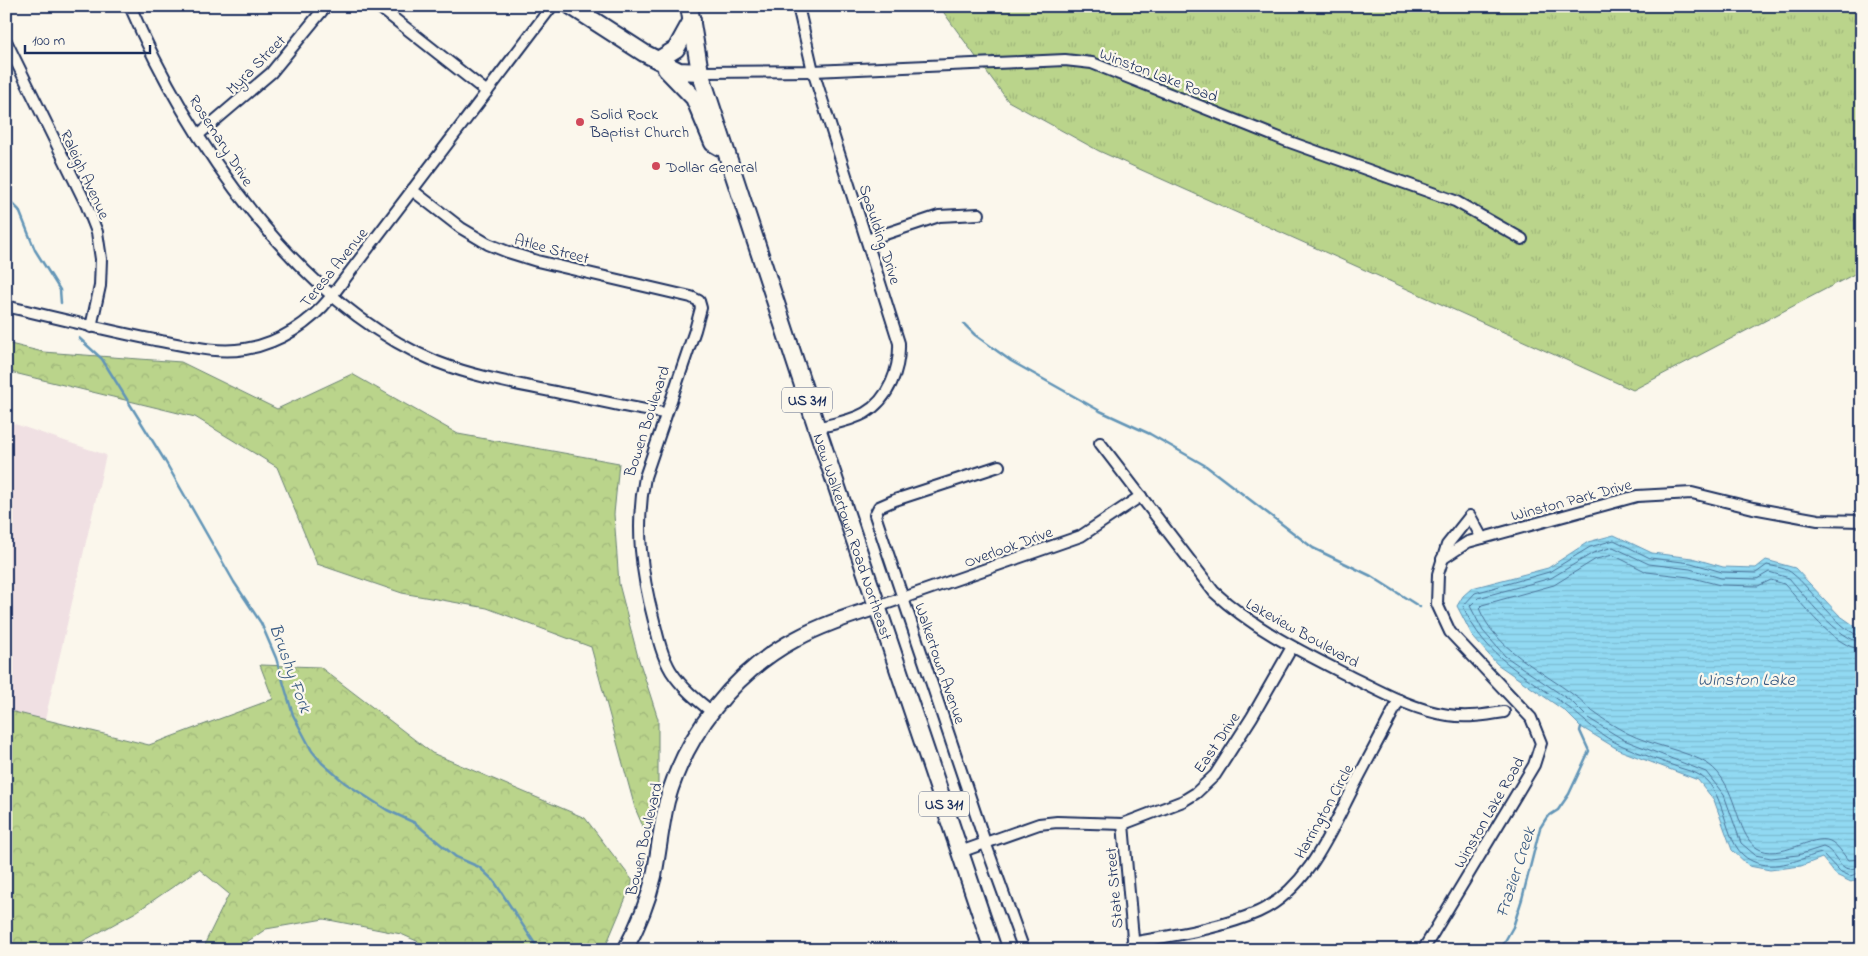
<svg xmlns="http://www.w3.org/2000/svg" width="1868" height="956" font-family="'Indie Flower',sans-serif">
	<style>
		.built { fill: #f0e0e3 }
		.grass { fill: url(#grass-tufts); stroke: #6a8274 }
		.forest { fill: url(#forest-crowns); stroke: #6a8274 }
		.water { fill: url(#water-rules); stroke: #6295b7 }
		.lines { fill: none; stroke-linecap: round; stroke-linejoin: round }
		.shore { stroke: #4a7399; stroke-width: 1 }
		.stream { stroke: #6295b7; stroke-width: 2.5 }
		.street-casing { stroke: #1b2f5e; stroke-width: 14 }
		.secondary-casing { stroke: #1b2f5e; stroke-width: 18 }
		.primary-casing { stroke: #1b2f5e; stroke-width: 20 }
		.street { stroke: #fbf7ec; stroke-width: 10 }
		.secondary { stroke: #fbf7ec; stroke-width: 14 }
		.primary { stroke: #fbf7ec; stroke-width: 16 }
		.poi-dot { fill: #d1495b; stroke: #fbf7ec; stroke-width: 2 }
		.labels { text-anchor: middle; stroke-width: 4.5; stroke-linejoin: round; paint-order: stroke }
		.shield { fill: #fbf7ec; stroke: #5e6b89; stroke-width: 1 }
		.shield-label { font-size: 15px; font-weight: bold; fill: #1b2f5e }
		.street-label { font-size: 16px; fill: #1b2f5e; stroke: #fbf7ec }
		.poi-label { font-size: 16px; fill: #1b2f5e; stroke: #fbf7ec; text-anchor: start }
		.water-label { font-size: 18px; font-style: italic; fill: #385a83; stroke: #fbf7ec }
	</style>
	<defs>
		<pattern id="grass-tufts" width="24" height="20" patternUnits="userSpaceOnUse" patternTransform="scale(1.25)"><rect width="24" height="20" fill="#bad48b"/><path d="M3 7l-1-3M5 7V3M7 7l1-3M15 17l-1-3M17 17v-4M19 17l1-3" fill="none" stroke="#9fb67a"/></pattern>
		<pattern id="forest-crowns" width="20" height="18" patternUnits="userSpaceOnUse" patternTransform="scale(1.25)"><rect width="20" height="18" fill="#bad48b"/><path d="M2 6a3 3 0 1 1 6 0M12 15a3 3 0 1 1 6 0" fill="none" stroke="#9fb67a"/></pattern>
		<pattern id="water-rules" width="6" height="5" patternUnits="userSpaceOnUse" patternTransform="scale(1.25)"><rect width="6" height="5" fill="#91d9f2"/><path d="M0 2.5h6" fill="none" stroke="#7cbbd2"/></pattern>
	</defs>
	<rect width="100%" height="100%" fill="#fbf7ec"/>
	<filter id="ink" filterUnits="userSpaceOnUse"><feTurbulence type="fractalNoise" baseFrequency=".02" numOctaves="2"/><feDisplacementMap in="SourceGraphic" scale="10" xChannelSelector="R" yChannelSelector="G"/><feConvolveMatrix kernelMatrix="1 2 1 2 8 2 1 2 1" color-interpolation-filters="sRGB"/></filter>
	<g filter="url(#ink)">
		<polygon class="built" points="6,421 106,455 41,737 6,727"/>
		<polygon class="grass" points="939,6 1862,6 1862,270 1633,390 1099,151 1008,101"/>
		<g class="forest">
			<polygon points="6,343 43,352 181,362 277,409 352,374 458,434 619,463 614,514 619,584 638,657 658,719 658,785 644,829 635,808 591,647 487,608 402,593 317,564 277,467 195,417 6,371"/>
			<polygon points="260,665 320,667 432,753 585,818 633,881 604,950 437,950 401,934 324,919 266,929 235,950 205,950 206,941 229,894 199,869 136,912 67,950 6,950 6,710 149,745 273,699"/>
		</g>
		<polygon class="water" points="1614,535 1652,553 1692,558 1723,567 1756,568 1766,560 1795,568 1839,615 1862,631 1862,877 1851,882 1836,875 1822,858 1801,866 1770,870 1749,866 1732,850 1714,800 1698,780 1619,750 1581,727 1565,711 1497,664 1473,637 1457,606 1463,596 1472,588 1548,568 1588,542"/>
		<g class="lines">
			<g class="shore">
				<path d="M1862,636C1841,634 1810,587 1793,574C1787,568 1776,567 1767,565L1756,573L1722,572L1691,563L1650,558L1614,540L1590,547L1549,572L1475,593L1463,606C1485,658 1526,675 1568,707C1586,721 1601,737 1623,746C1641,754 1661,761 1680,768C1686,770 1695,772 1701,776C1729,795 1722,848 1752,861C1776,872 1800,858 1822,853L1839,871L1850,876L1862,872"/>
				<path d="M1862,642C1839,641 1804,595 1789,578L1769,572L1757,579L1721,578L1690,569L1649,564L1613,547L1593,553L1551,578L1478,598L1470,606L1483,631L1505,656L1572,702L1588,718L1624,740L1706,772L1724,795L1741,843L1755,855L1771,858L1798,855L1823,847C1835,850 1838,869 1850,869C1854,869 1858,866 1862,866"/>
				<path d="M1862,649C1835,649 1802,603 1784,584L1771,580L1758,586L1720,585L1689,577L1647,572L1613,555L1596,559L1554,585L1482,605L1479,608C1496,650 1541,670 1575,696C1582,700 1586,706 1592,711C1602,719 1616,727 1627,733C1652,746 1686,750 1708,764C1738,784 1735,834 1757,848C1779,862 1813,833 1830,841C1838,845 1843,854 1848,860L1862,859"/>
			</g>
			<g class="stream">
				<polyline points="6,197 19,210 35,250 60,290 61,303"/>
				<polyline points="964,324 975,335 1011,361 1100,411 1150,434 1206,466 1313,548 1371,576 1420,607"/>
				<polyline points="79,338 102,359 165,461 234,582 261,623 276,658 293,715 312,751 322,763 345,783 387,810 415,823 456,857 479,867 494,881 539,950"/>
				<polyline points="1500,950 1513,927 1522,899 1540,828 1547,817 1558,810 1569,794 1589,751 1580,731 1581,727"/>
			</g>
			<defs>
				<g id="street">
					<path d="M130,6C187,140 299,305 437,362C478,378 522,385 565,394C598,400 632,409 665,413"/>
					<polyline points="378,6 487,92"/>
					<path d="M798,6L813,71L899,343C900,369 889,399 865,413C851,421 832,424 817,428"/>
					<polyline points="6,41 86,204 97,232 101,259 100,286 91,327"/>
					<polyline points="700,72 813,71 1065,60 1092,63 1287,141 1455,201 1522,239"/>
					<polyline points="198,135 271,73 326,6"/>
					<path d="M412,190L461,228L488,244L508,252L537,261L691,297L699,301L701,308L695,330L645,477C635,526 641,572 654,621C658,638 662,656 671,671C682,688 697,700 712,712"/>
					<polyline points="867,240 939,216 979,214"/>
					<path d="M6,306C56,318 105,330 155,340C184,345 215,354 245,349C280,343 310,323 331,297L552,6"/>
					<path d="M1100,443L1214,592C1254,629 1302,652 1349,676C1380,691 1413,710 1448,715C1467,718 1486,715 1504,712"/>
					<polyline points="999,466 895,500 879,507 875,515 986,845 1024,950"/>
					<polyline points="1442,559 1468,542 1637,496 1692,493 1753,508 1818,520 1862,521"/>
					<polyline points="877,607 1081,536 1141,496"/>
					<polyline points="1123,824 1134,950"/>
					<polyline points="960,852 1039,824 1057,822 1123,824 1183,801 1196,793 1215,775 1252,717 1292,647"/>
					<path d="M1132,943C1174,935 1219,929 1258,912C1307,890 1330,833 1353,788C1368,759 1384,730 1399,700"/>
					<polyline points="1423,950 1534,765 1541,743 1531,718 1450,632 1437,604 1438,574 1447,545 1470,516 1482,538"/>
				</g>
				<path id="secondary" d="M625,950C638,926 648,902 654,876C659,851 661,826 667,801C686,734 734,672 796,639C821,625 850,616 877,607"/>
				<g id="primary">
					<polyline points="571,6 644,53 679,71 700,72"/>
					<path id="s1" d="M689,6L700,72L817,428L993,950"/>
					<polyline points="658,60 676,49 692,20"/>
					<polyline points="666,69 694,98 713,143 720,147"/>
				</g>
			</defs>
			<use href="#street" class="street-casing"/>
			<use href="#secondary" class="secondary-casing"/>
			<use href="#primary" class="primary-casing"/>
			<use href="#street" class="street"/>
			<use href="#secondary" class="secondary"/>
			<use href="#primary" class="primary"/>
		</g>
	</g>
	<g class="poi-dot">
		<circle cx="580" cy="122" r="5"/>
		<circle cx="656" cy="166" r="5"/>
	</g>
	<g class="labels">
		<g class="shield">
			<rect x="782" y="387.5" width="50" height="25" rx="4"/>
			<rect x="919" y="791.5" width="50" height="25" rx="4"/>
		</g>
		<g class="shield-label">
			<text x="807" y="405">US 311</text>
			<text x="944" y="809">US 311</text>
		</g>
		<g class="street-label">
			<text transform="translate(255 64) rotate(-45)" y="6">Myra Street</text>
			<text transform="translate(1159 74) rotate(21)" y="6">Winston Lake Road</text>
			<text transform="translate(222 140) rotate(57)" y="6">Rosemary Drive</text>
			<text transform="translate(86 174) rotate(65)" y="6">Raleigh Avenue</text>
			<text transform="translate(881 234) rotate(72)" y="6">Spaulding Drive</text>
			<text transform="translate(552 248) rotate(15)" y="6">Atlee Street</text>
			<text transform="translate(333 267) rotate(-51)" y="6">Teresa Avenue</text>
			<text transform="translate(646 421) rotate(-72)" y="6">Bowen Boulevard</text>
			<text transform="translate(1571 499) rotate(-15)" y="6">Winston Park Drive</text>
			<text dy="6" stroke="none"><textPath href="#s1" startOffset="556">New Walkertown Road Northeast</textPath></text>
			<text transform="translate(1008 546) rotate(-20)" y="6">Overlook Drive</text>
			<text transform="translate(1303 632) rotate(29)" y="6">Lakeview Boulevard</text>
			<text transform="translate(941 663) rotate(71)" y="6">Walkertown Avenue</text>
			<text transform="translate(1216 742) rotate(-56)" y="6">East Drive</text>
			<text transform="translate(1323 811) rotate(-61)" y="6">Harrington Circle</text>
			<text transform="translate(1488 812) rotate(-60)" y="6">Winston Lake Road</text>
			<text transform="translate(643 839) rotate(-77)" y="6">Bowen Boulevard</text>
			<text transform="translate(1113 888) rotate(-95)" y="6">State Street</text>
		</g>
		<g class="poi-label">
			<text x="590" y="119">Solid Rock<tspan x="590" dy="18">Baptist Church</tspan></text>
			<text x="666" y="172">Dollar General</text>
		</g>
		<g class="water-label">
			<text transform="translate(291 668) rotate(70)" y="6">Brushy Fork</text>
			<text x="1746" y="685">Winston Lake</text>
			<text transform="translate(1515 872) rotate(-72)" y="6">Frazier Creek</text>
		</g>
	</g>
	<rect width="1868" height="956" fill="none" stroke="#fbf7ec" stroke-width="25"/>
	<rect x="12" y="12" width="1843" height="931" fill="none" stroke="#1b2f5e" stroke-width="2" filter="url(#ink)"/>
	<path d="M25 45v8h125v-8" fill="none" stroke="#1b2f5e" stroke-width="2.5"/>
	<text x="32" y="45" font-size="15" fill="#1b2f5e" stroke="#fbf7ec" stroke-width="4" paint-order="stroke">100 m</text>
</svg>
